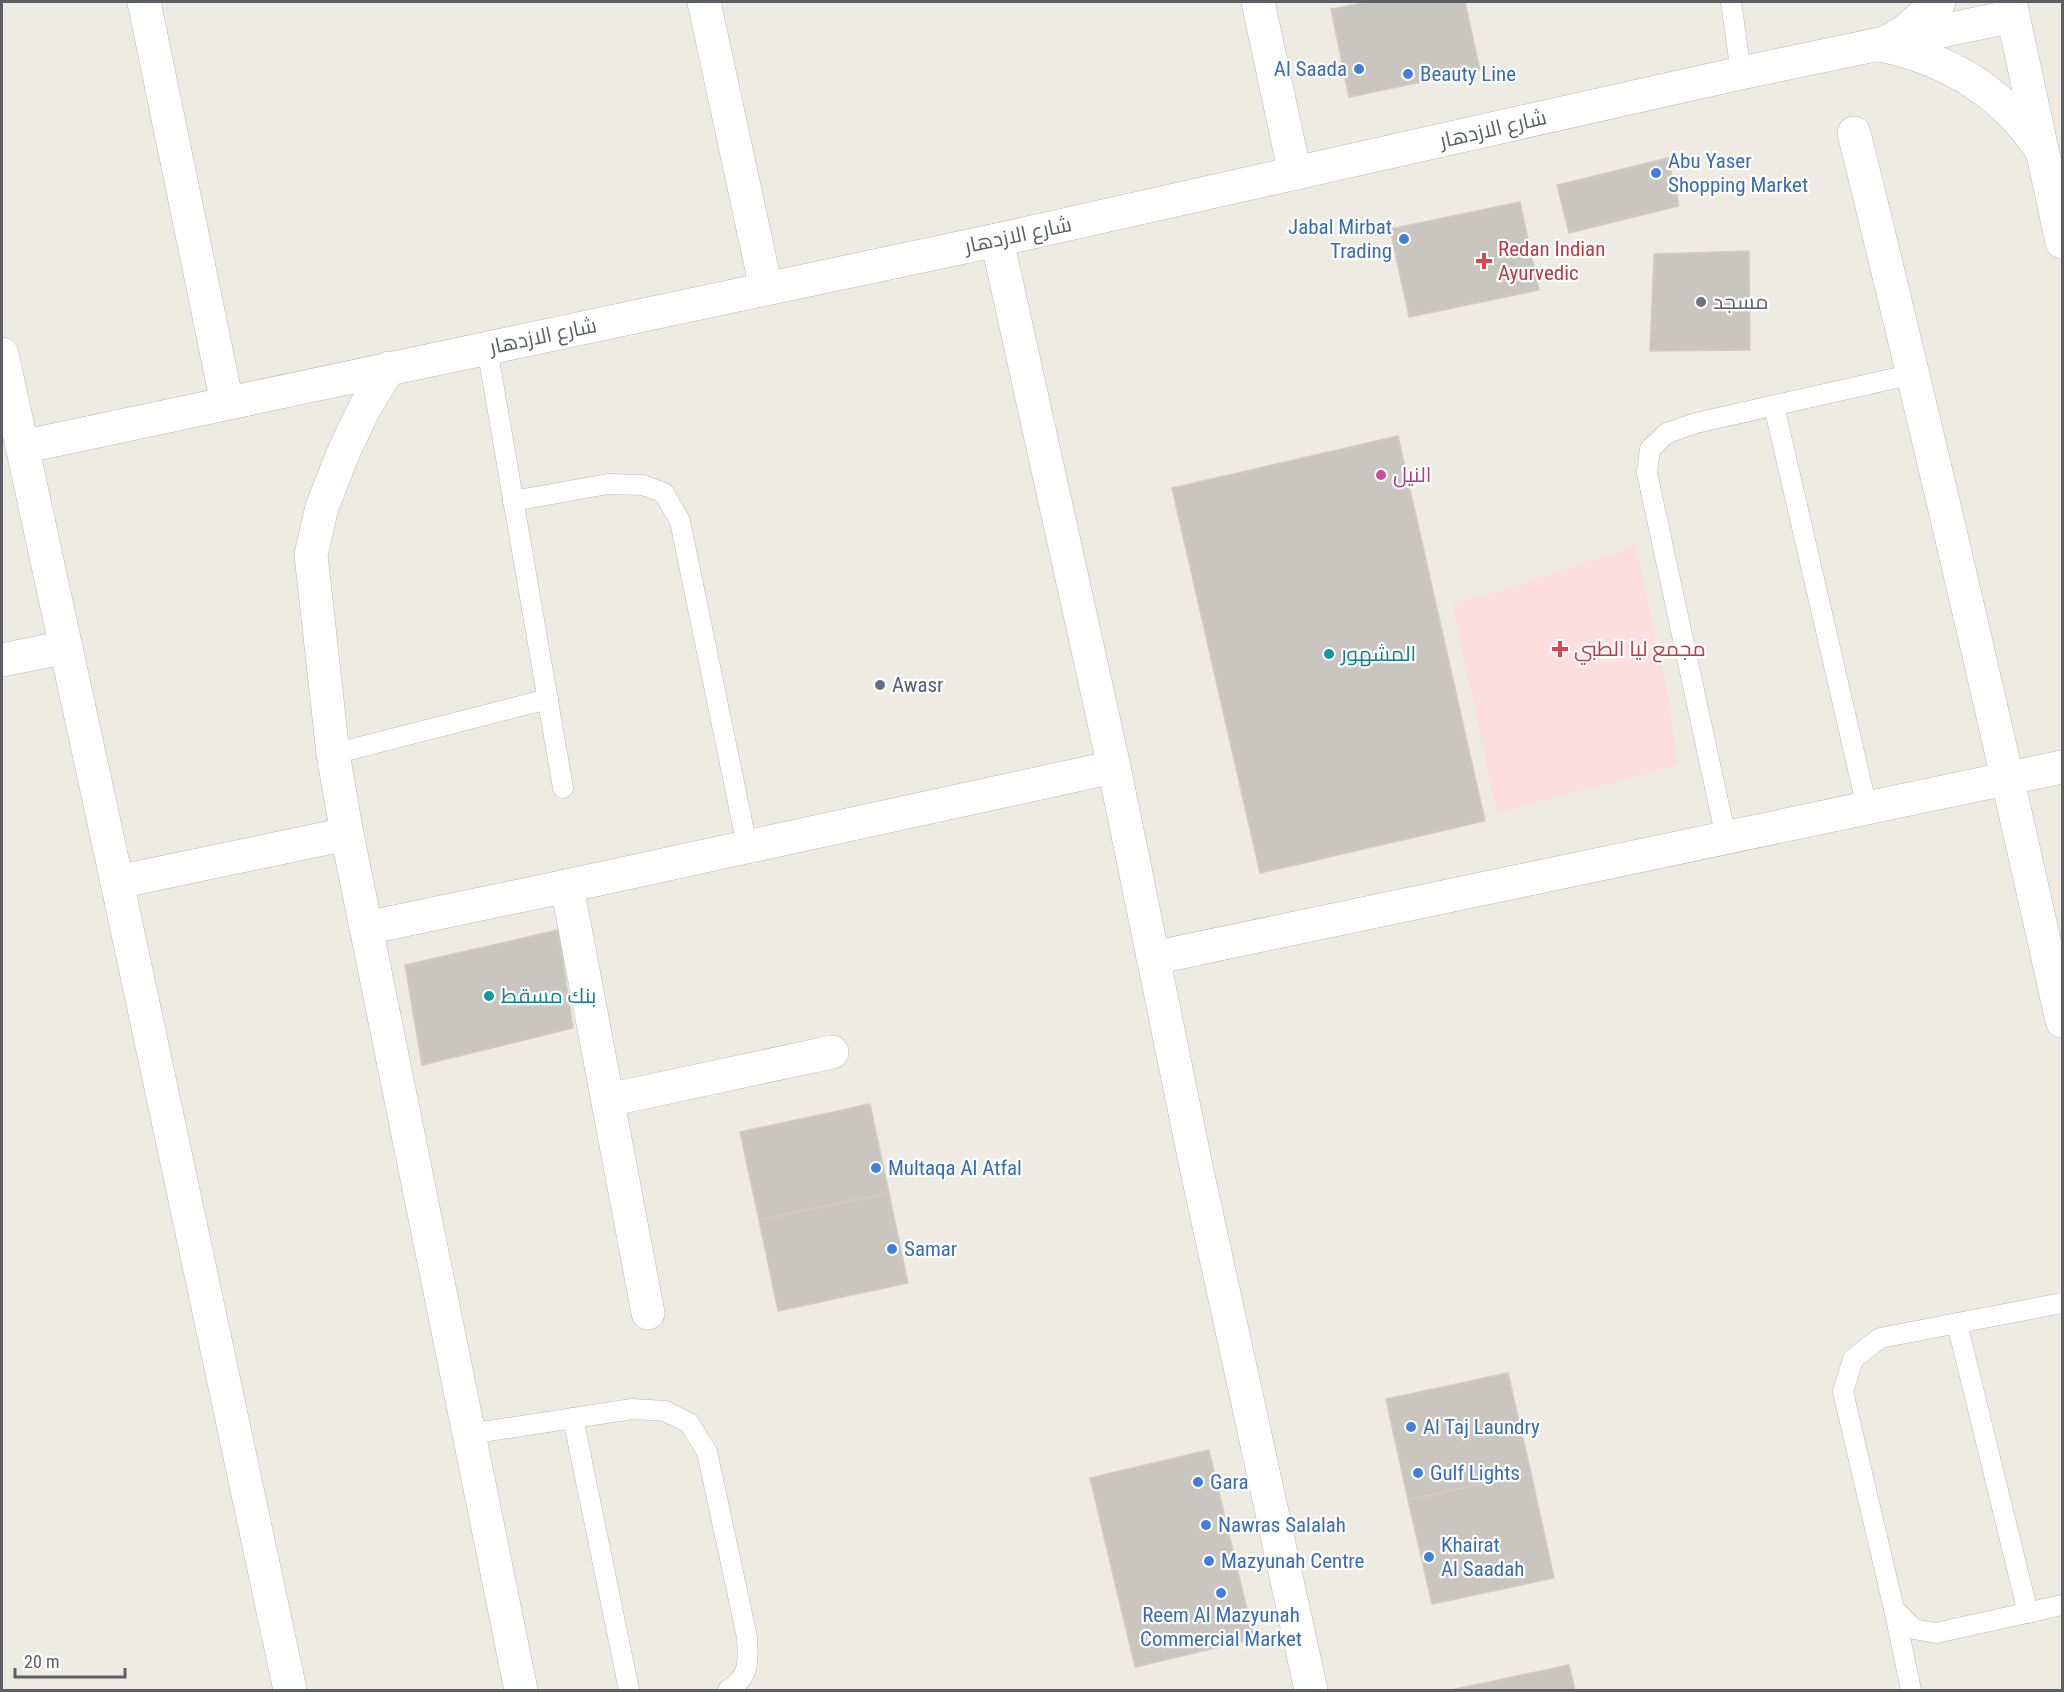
<svg xmlns="http://www.w3.org/2000/svg" width="2064" height="1692" font-family="'Roboto Condensed',Cairo,sans-serif">
	<style>
		.medical { fill: #fcdfde }
		.building { fill: #c9c6c0; stroke: #d3cdc1; stroke-width: 1.5 }
		.lines { fill: none; stroke-linecap: round; stroke-linejoin: round }
		.service-casing { stroke: #b5b9be; stroke-width: 21 }
		.minor-casing { stroke: #b5b9be; stroke-width: 34 }
		.tertiary-casing { stroke: #b5b9be; stroke-width: 34 }
		.service { stroke: #fff; stroke-width: 20 }
		.minor { stroke: #fff; stroke-width: 33 }
		.tertiary { stroke: #fff; stroke-width: 33 }
		.shop-dot { fill: #3f7fe0; stroke: #fff; stroke-width: 2 }
		.health-dot { fill: #e0444e; stroke: #fff; stroke-width: 2 }
		.worship-dot { fill: #6b7280; stroke: #fff; stroke-width: 2 }
		.hotel-dot { fill: #d1479c; stroke: #fff; stroke-width: 2 }
		.culture-dot { fill: #0f9aa8; stroke: #fff; stroke-width: 2 }
		.service-dot { fill: #5c6f8a; stroke: #fff; stroke-width: 2 }
		.labels { text-anchor: middle; stroke-width: 4.5; stroke-linejoin: round; paint-order: stroke }
		.shop-label { font-size: 21px; fill: #366cbe; stroke: #fff; text-anchor: start }
		.street-label { font-size: 21px; fill: #5b5f64; stroke: #fff }
		.health-label { font-size: 21px; fill: #be3a42; stroke: #fff; text-anchor: start }
		.worship-label { font-size: 21px; fill: #5b616d; stroke: #fff; text-anchor: start }
		.hotel-label { font-size: 21px; fill: #b23c85; stroke: #fff; text-anchor: start }
		.culture-label { font-size: 21px; fill: #0d838f; stroke: #fff; text-anchor: start }
		.service-label { font-size: 21px; fill: #4e5e75; stroke: #fff; text-anchor: start }
	</style>
	<rect width="100%" height="100%" fill="#eeebe2"/>
	<polygon class="medical" points="1636,545 1668,695 1678,765 1497,813 1452,604 1501,591"/>
	<g class="building">
		<polygon points="1368,2 1465,2 1480,70 1349,97 1331,9"/>
		<polygon points="1668,158 1679,206 1569,233 1557,185"/>
		<polygon points="1520,202 1539,290 1409,317 1390,229"/>
		<polygon points="1749,251 1750,350 1650,351 1654,254"/>
		<polygon points="1398,436 1485,821 1260,873 1172,488"/>
		<polygon points="558,930 573,1028 422,1065 405,965"/>
		<polygon points="870,1104 889,1193 759,1220 740,1132"/>
		<polygon points="889,1193 908,1283 778,1311 759,1220"/>
		<polygon points="1508,1373 1531,1473 1408,1500 1386,1399"/>
		<polygon points="1209,1450 1254,1639 1135,1667 1090,1478"/>
		<polygon points="1531,1473 1554,1578 1432,1604 1408,1500"/>
		<polygon points="1569,1665 1575,1690 1451,1690"/>
	</g>
	<g class="lines">
		<defs>
			<g id="service">
				<polyline points="1731,2 1741,73"/>
				<polyline points="487,348 563,788"/>
				<polyline points="1774,406 1867,808"/>
				<polyline points="513,501 608,484 643,485 664,493 680,521 747,846"/>
				<polyline points="333,754 548,699"/>
				<polyline points="1726,838 1647,473 1650,449 1667,433 1696,423 1914,374"/>
				<polyline points="2062,1303 1880,1338 1853,1359 1843,1392 1894,1609 1914,1629 1936,1633 2062,1605"/>
				<polyline points="1957,1323 2028,1613"/>
				<polyline points="573,1418 629,1690"/>
				<path d="M469,1434L632,1409L665,1411L689,1423L707,1452L747,1637C748,1661 751,1676 728,1690"/>
				<polyline points="1894,1609 1911,1690"/>
			</g>
			<g id="minor">
				<polyline points="144,2 227,403"/>
				<polyline points="704,2 766,288"/>
				<polyline points="1258,2 1295,174"/>
				<path d="M1854,133C1927,428 1996,724 2062,1021"/>
				<polyline points="997,240 1114,767 1197,1171 1311,1690"/>
				<polyline points="2,354 117,882 290,1690"/>
				<polyline points="389,368 365,407 344,451 322,507 311,555 333,754 347,834 521,1690"/>
				<polyline points="22,447 997,240 1741,73 2013,16"/>
				<polyline points="2,660 66,647"/>
				<polyline points="117,882 347,834"/>
				<polyline points="567,886 648,1313"/>
				<polyline points="366,928 567,886 1114,767"/>
				<polyline points="1153,958 2062,767"/>
				<polyline points="608,1100 832,1052"/>
			</g>
			<g id="tertiary">
				<polyline points="2010,2 2062,242"/>
				<path d="M1881,45C1947,59 2001,90 2039,147"/>
				<polyline points="1881,45 1904,32 1939,2"/>
			</g>
		</defs>
		<use href="#service" class="service-casing"/>
		<use href="#minor" class="minor-casing"/>
		<use href="#tertiary" class="tertiary-casing"/>
		<use href="#service" class="service"/>
		<use href="#minor" class="minor"/>
		<use href="#tertiary" class="tertiary"/>
	</g>
	<g class="shop-dot">
		<circle cx="1359" cy="69" r="6"/>
		<circle cx="1408" cy="74" r="6"/>
		<circle cx="1656" cy="173" r="6"/>
		<circle cx="1404" cy="239" r="6"/>
		<circle cx="876" cy="1168" r="6"/>
		<circle cx="892" cy="1249" r="6"/>
		<circle cx="1411" cy="1427" r="6"/>
		<circle cx="1418" cy="1473" r="6"/>
		<circle cx="1198" cy="1482" r="6"/>
		<circle cx="1206" cy="1525" r="6"/>
		<circle cx="1429" cy="1557" r="6"/>
		<circle cx="1209" cy="1561" r="6"/>
		<circle cx="1221" cy="1593" r="6"/>
	</g>
	<g class="health-dot">
		<path d="M1481 252h6v6h6v6h-6v6h-6v-6h-6v-6h6z"/>
		<path d="M1557 640h6v6h6v6h-6v6h-6v-6h-6v-6h6z"/>
	</g>
	<circle class="worship-dot" cx="1701" cy="302" r="6"/>
	<circle class="hotel-dot" cx="1381" cy="475" r="6"/>
	<g class="culture-dot">
		<circle cx="1329" cy="654" r="6"/>
		<circle cx="489" cy="996" r="6"/>
	</g>
	<circle class="service-dot" cx="880" cy="685" r="6"/>
	<g class="labels">
		<g class="shop-label">
			<text x="1347" y="76" text-anchor="end">Al Saada</text>
			<text x="1420" y="81">Beauty Line</text>
			<text x="1668" y="168">Abu Yaser<tspan x="1668" dy="24">Shopping Market</tspan></text>
			<text x="1392" y="234" text-anchor="end">Jabal Mirbat<tspan x="1392" dy="24">Trading</tspan></text>
			<text x="888" y="1175">Multaqa Al Atfal</text>
			<text x="904" y="1256">Samar</text>
			<text x="1423" y="1434">Al Taj Laundry</text>
			<text x="1430" y="1480">Gulf Lights</text>
			<text x="1210" y="1489">Gara</text>
			<text x="1218" y="1532">Nawras Salalah</text>
			<text x="1441" y="1552">Khairat<tspan x="1441" dy="24">Al Saadah</tspan></text>
			<text x="1221" y="1568">Mazyunah Centre</text>
			<text x="1221" y="1622" text-anchor="middle">Reem Al Mazyunah<tspan x="1221" dy="24">Commercial Market</tspan></text>
		</g>
		<g class="street-label">
			<text transform="translate(1493 129) rotate(-13)" y="7">شارع الازدهار</text>
			<text transform="translate(1018 235) rotate(-12)" y="7">شارع الازدهار</text>
			<text transform="translate(543 336) rotate(-12)" y="7">شارع الازدهار</text>
		</g>
		<g class="health-label">
			<text x="1498" y="256">Redan Indian<tspan x="1498" dy="24">Ayurvedic</tspan></text>
			<text x="1574" y="656">مجمع ليا الطبي</text>
		</g>
		<g class="worship-label">
			<text x="1713" y="309">مسجد</text>
		</g>
		<g class="hotel-label">
			<text x="1393" y="482">النيل</text>
		</g>
		<g class="culture-label">
			<text x="1341" y="661">المشهور</text>
			<text x="501" y="1003">بنك مسقط</text>
		</g>
		<g class="service-label">
			<text x="892" y="692">Awasr</text>
		</g>
	</g>
	<rect width="2064" height="1692" fill="none" stroke="#5b5f64" stroke-width="6"/>
	<path d="M15 1668v9h110v-9" fill="none" stroke="#5b5f64" stroke-width="3"/>
	<text x="24" y="1668" font-size="18" fill="#5b5f64" stroke="#ffffff" stroke-width="4.5" paint-order="stroke">20 m</text>
</svg>
